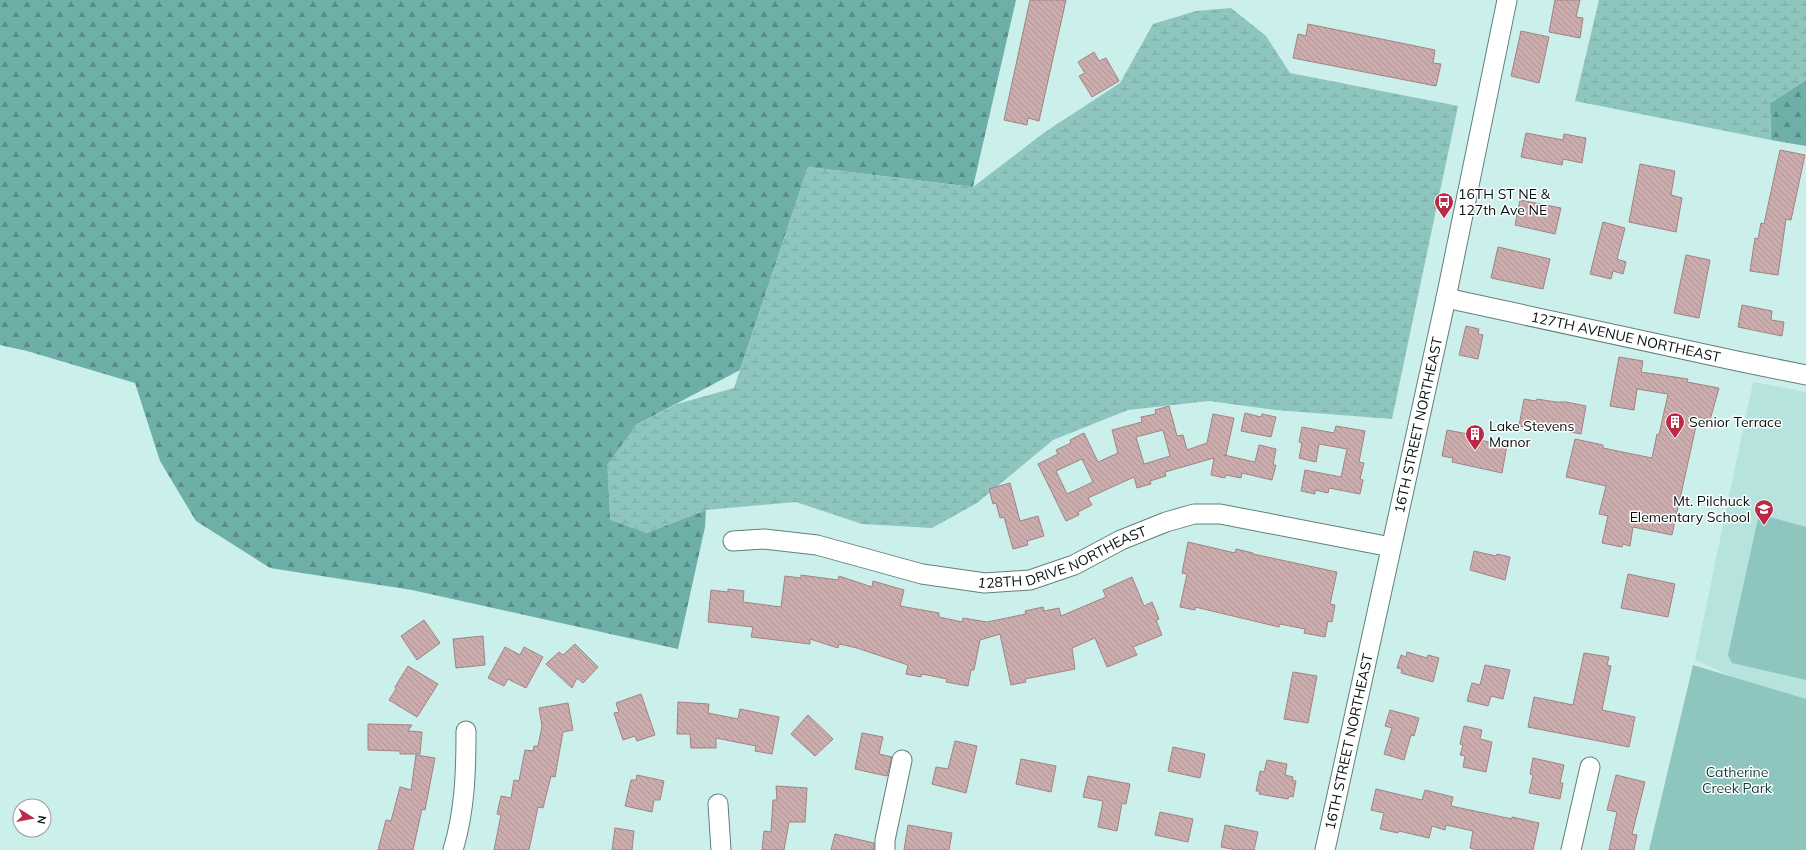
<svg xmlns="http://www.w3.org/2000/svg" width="1806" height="850" font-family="Mulish,sans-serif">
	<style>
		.built { fill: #b6e3dd }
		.forest { fill: url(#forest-firs) }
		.wetland { fill: url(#wetland-marsh) }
		.park { fill: #8ec6bf }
		.building { fill: url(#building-back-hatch); stroke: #a18384; fill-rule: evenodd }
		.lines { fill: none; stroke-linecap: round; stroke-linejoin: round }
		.minor-casing { stroke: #60807c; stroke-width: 21 }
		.minor { stroke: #fff; stroke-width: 19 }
		.labels { text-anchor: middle; stroke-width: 3; stroke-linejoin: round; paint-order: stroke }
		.poi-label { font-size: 14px; fill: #05100f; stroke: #fff; text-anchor: start }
		.street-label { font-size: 14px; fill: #05100f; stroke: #fff }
		.park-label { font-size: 14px; fill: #193a36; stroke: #fff }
	</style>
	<defs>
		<pattern id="forest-firs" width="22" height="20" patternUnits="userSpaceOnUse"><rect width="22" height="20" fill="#6eafa7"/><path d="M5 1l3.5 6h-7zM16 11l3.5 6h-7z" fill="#588d86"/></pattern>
		<pattern id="wetland-marsh" width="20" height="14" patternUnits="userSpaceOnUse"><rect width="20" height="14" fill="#8ec6bf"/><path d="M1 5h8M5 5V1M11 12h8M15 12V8" fill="none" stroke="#79a9a3"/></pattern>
		<pattern id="building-back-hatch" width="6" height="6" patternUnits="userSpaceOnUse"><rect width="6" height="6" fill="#ccacad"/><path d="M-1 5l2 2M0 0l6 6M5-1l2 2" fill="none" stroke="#ae9394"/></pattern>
	</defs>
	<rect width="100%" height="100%" fill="#cbefea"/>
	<polygon class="built" points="1753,382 1806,392 1806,710 1695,660"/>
	<g class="forest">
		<polygon points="0,0 1016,0 973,187 808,167 740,370 636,425 646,533 706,510 705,527 678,649 412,590 270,568 196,521 160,461 135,383 27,351 0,345"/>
		<polygon points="1806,80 1806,146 1771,140 1770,103"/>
	</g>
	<g class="wetland">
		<polygon points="1599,0 1806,0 1806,80 1770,103 1771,140 1575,101"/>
		<polygon points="1231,8 1266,36 1290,73 1458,106 1392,419 1276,410 1209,401 1128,410 1053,440 977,503 932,528 862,524 796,502 706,510 646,533 610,520 607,465 636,425 677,404 734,388 808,167 973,187 1045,132 1120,83 1153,24 1196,11"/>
	</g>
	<g class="park">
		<polygon points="1759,514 1806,527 1806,680 1732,663 1728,655"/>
		<polygon points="1693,665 1806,699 1806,850 1649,850"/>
	</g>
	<g class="building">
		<polygon points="1030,0 1066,0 1039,121 1028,118 1027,125 1004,120"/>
		<polygon points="1555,0 1580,0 1576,17 1583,18 1580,38 1549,32"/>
		<polygon points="1308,24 1435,50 1433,63 1441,64 1436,86 1293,58 1298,34 1306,36"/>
		<polygon points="1521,31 1549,37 1539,83 1511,76"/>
		<polygon points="1094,52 1099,61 1106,58 1119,81 1092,97 1079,76 1085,73 1078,62"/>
		<polygon points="1526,133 1563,140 1564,134 1586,138 1582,163 1563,159 1562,165 1521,157"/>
		<polygon points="1780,150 1805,155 1791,220 1786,219 1778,275 1750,271 1755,238 1758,239 1761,223 1764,224"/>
		<polygon points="1640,164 1675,171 1671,195 1682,198 1676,232 1629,222"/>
		<polygon points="1520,200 1561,208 1555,234 1515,225"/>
		<polygon points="1603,222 1625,228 1617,259 1626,262 1623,274 1613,271 1611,279 1590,274"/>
		<polygon points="1498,247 1550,259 1543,289 1491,278"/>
		<polygon points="1686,255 1710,260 1699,318 1674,313"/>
		<polygon points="1742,305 1772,311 1771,320 1784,322 1782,336 1738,327"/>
		<polygon points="1466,326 1479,329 1478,334 1483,335 1478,359 1459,355"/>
		<polygon points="1619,357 1643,361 1641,372 1688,379 1687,382 1719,388 1710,420 1698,417 1672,535 1633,527 1630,546 1623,544 1622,547 1602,543 1608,516 1599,514 1606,486 1566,477 1575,439 1603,445 1603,448 1652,458 1657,434 1659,435 1668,394 1637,389 1634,410 1610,406"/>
		<polygon points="1524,399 1536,401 1537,399 1556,402 1566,402 1586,406 1581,434 1551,428 1550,432 1519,426"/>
		<path d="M1169,406L1177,436L1183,435L1187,450L1207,443L1213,414L1234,418L1226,455H1224L1255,462L1259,445L1276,449L1273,465H1276L1272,480L1242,473L1241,478L1226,475L1225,478L1211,475L1214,458L1165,472L1166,476L1150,481L1151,484L1137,488L1134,477L1088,498L1092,505L1078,512L1079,515L1066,521L1038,464L1058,454L1056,450L1071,443L1070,440L1084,433L1098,462L1118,453L1112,430L1142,422L1141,417L1156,414L1155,410ZM1163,430L1170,456L1144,464L1136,437ZM1082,459L1093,482L1067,494L1056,471Z"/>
		<polygon points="1245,413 1261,417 1262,414 1276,417 1271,437 1241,431"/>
		<polygon points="1336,426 1365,431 1359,462 1364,463 1360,479 1363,480 1360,494 1329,488 1328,493 1315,490 1315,494 1301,491 1305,470 1341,477 1347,449 1319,444 1316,462 1299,458 1302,443 1299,442 1302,427 1334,433"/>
		<polygon points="1447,430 1479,436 1478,440 1507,445 1502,473 1452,462 1453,458 1442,456"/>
		<polygon points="1010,483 1020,521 1038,516 1044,536 1027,541 1028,545 1013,549 1004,517 1000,518 996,503 993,504 989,489"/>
		<polygon points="1188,542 1235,553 1236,549 1253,553 1253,554 1337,572 1330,604 1335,605 1332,622 1328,621 1325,637 1304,633 1305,629 1280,624 1279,627 1195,607 1195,610 1180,607 1187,574 1182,573"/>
		<polygon points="1474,551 1496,556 1497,554 1510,557 1505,580 1470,570"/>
		<polygon points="1628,574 1675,584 1668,617 1621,608"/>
		<polygon points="801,575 838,580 839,576 872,587 873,581 904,590 900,606 939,613 939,617 962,622 963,618 987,622 1026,614 1025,611 1043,607 1044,611 1059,608 1061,616 1106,597 1103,590 1132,577 1144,606 1152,602 1159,619 1156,620 1162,635 1133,647 1137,655 1107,667 1095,638 1072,648 1075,669 1025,679 1026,682 1011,685 1000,634 980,640 974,670 971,670 968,686 946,682 947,679 922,674 921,677 906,674 908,665 857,648 839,644 838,648 810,639 810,644 751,637 753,627 708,622 711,590 728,592 728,589 744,591 743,602 781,607 785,576 801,578"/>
		<polygon points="424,620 440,643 417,660 401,636"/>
		<polygon points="483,636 485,665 456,668 453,639"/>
		<polygon points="575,644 598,667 583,683 577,678 572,688 546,664 559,652 563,655"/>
		<polygon points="505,647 520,655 524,647 543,657 526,688 508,679 504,686 488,678"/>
		<polygon points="1407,652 1427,658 1428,655 1439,658 1433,682 1401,673 1402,669 1397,668 1401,655 1406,657"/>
		<polygon points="1584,653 1609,657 1607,665 1611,666 1602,710 1635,717 1629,747 1528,727 1534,697 1573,705"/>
		<polygon points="1485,665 1510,670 1503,699 1491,696 1488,706 1467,701 1472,683 1480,685"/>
		<polygon points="408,666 438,684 417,717 389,700 396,689 395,687"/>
		<polygon points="1293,672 1317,676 1308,723 1284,719"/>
		<polygon points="641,694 655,735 637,741 635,736 623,740 614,713 619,712 616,703"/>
		<polygon points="678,702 709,704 708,713 738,719 740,709 779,717 772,754 755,751 756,746 716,738 716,748 691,748 690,734 677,734"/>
		<polygon points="568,703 573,730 563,732 555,777 551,776 543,808 538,807 529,850 494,850 501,815 497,814 501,796 511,798 514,780 519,781 525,750 533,751 534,746 538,746 542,726 539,708"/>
		<polygon points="1390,710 1419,718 1414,736 1411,735 1404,760 1384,754 1392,728 1385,726"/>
		<polygon points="808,715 833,739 815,756 791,734"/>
		<polygon points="368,724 412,725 408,731 422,732 420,754 400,754 400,751 368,750"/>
		<polygon points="1464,726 1482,730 1480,739 1492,742 1486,772 1463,767 1465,756 1460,755 1463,745 1460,744"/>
		<polygon points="862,733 883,737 879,754 892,757 887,776 855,769"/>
		<polygon points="955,741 977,746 966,793 932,784 936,767 948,769"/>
		<polygon points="1173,747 1205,754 1200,778 1168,771"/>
		<polygon points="416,755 435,758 425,810 422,809 413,850 378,850 386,820 391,821 400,787 411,790"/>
		<polygon points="1533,758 1564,765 1560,783 1563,783 1560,799 1529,793 1533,775 1530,774"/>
		<polygon points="1021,759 1056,766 1051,792 1016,784"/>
		<polygon points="1267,760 1287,764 1285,775 1293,777 1292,780 1296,781 1293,797 1289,796 1288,799 1259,794 1260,791 1256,791 1260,771 1264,772"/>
		<polygon points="637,775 664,781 660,800 654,800 652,812 625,806 631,780 636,780"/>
		<polygon points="1616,775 1645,782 1632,834 1637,835 1634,850 1609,850 1617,812 1607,810"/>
		<polygon points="1088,776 1130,784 1126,804 1122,803 1117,831 1098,827 1103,801 1083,797"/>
		<polygon points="776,786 807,788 805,822 789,822 784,850 762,850 764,831 771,832 773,800 777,800"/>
		<polygon points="1376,789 1422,800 1425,790 1453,797 1451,806 1512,819 1512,817 1539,823 1533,850 1477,850 1470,848 1473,831 1446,825 1445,830 1432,826 1429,838 1399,831 1398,833 1380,829 1384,813 1371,810"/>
		<polygon points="1160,812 1193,819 1188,842 1155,835"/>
		<polygon points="908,825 952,833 949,850 904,850"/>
		<polygon points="1225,825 1258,832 1254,850 1236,850 1221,847"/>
		<polygon points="615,828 634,831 632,850 612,850"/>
		<polygon points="835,834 874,843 874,850 831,850"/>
	</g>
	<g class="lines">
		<defs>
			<g id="minor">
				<path id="s1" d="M1446,298L1737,361L1806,375"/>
				<path id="s2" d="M733,541L764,539L817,545L922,574L985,583L1030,580L1074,565L1121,540L1166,522L1194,514H1220L1391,547"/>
				<polyline points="718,804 721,850"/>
				<path d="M453,850C465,811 466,771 466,731"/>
				<polyline points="885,850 885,840 902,760"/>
				<path id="s3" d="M1325,850L1446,298L1507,0"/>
				<polyline points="1571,850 1590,767"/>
			</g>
		</defs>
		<use href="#minor" class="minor-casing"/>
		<use href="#minor" class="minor"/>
	</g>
	<defs>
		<symbol id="bus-pin" viewBox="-11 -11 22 30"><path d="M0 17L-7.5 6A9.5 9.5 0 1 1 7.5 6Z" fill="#ba2946" stroke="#fff"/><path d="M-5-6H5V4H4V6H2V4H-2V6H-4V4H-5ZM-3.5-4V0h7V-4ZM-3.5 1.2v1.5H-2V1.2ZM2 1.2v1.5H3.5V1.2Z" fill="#fff"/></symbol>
		<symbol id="building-pin" viewBox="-11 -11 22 30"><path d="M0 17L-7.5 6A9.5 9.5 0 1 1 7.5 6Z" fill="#ba2946" stroke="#fff"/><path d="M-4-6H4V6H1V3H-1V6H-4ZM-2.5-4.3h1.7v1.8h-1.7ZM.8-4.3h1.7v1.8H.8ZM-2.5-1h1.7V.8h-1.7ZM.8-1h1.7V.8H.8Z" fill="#fff"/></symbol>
		<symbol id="school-pin" viewBox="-11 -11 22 30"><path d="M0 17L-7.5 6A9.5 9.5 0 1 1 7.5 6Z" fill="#ba2946" stroke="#fff"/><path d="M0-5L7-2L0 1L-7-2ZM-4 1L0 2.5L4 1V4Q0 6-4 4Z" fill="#fff"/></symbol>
	</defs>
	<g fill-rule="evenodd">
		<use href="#bus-pin" x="1433" y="191" width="22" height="30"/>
		<use href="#building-pin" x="1664" y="411" width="22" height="30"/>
		<use href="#building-pin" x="1464" y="423" width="22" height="30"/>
		<use href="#school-pin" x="1753" y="498" width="22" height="30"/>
	</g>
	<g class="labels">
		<g class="poi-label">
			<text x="1458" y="199">16TH ST NE &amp;<tspan x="1458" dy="16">127th Ave NE</tspan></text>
			<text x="1689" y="427">Senior Terrace</text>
			<text x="1489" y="431">Lake Stevens<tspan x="1489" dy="16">Manor</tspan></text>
			<text x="1750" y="506" text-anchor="end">Mt. Pilchuck<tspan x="1750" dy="16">Elementary School</tspan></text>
		</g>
		<g class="street-label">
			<text dy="5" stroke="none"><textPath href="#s1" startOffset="184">127TH AVENUE NORTHEAST</textPath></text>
			<text dy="5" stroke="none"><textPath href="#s3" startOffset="435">16TH STREET NORTHEAST</textPath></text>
			<text dy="5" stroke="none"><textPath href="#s2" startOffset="339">128TH DRIVE NORTHEAST</textPath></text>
			<text dy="5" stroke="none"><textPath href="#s3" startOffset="111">16TH STREET NORTHEAST</textPath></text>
		</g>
		<g class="park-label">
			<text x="1737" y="777">Catherine<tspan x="1737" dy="16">Creek Park</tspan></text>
		</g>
	</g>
	<g transform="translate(32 818) rotate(101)"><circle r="19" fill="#ffffff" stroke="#9b9f9f"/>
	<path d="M0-3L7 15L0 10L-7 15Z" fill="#ba2946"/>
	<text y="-6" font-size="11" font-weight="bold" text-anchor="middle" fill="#05100f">N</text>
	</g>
</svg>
